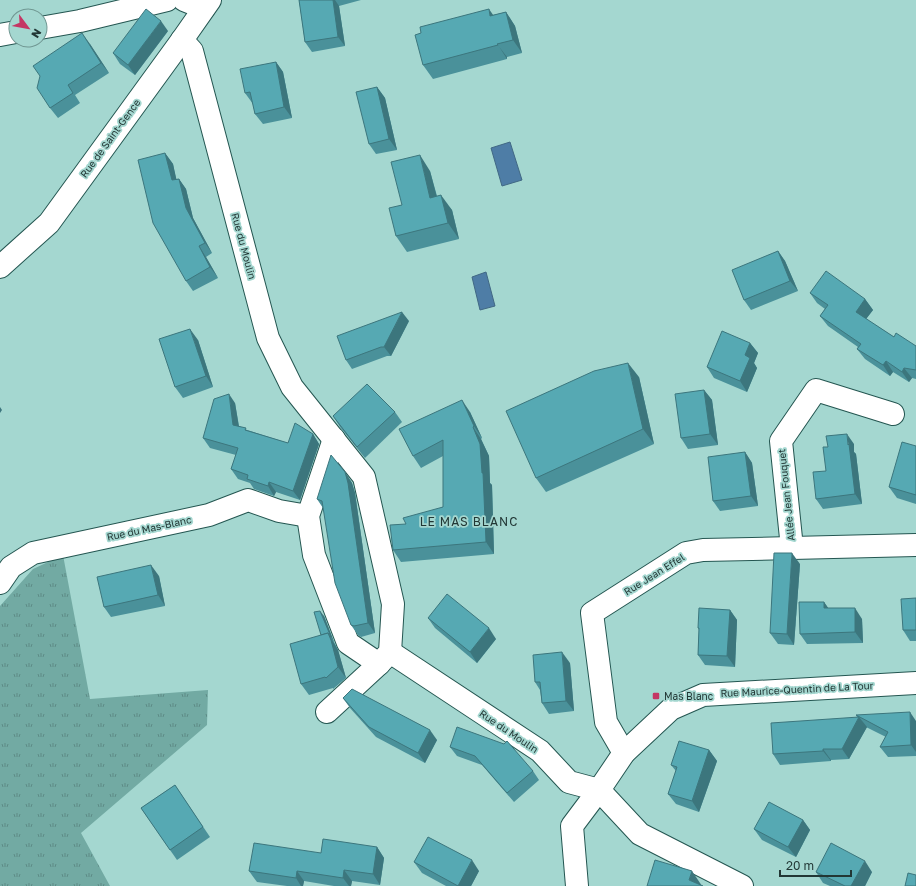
<svg xmlns="http://www.w3.org/2000/svg" width="916" height="886" font-family="'Golos Text',sans-serif">
	<style>
		.grass { fill: url(#grass-tufts) }
		.water { fill: #4e7da6; stroke: #416884 }
		.lines { fill: none; stroke-linecap: round; stroke-linejoin: round }
		.minor-casing { stroke: #245651; stroke-width: 24 }
		.minor { stroke: #fff; stroke-width: 22 }
		.wall { fill: #4a919a }
		.shaded-wall { fill: #3c767d }
		.building { fill: #56a9b3; stroke: #3c767d }
		.poi-dot { fill: #c43664; stroke: #a4d7d0; stroke-width: 1.5 }
		.labels { text-anchor: middle; stroke-width: 3.5; stroke-linejoin: round; paint-order: stroke }
		.street-label { font-size: 10px; fill: #223735; stroke: #a4d7d0 }
		.poi-label { font-size: 10px; fill: #223735; stroke: #a4d7d0; text-anchor: start }
		.quarter-label { font-size: 12px; letter-spacing: 1px; fill: #223735; stroke: #a4d7d0 }
	</style>
	<defs>
		<pattern id="grass-tufts" width="24" height="20" patternUnits="userSpaceOnUse"><rect width="24" height="20" fill="#72aaa3"/><path d="M3 7l-1-3M5 7V3M7 7l1-3M15 17l-1-3M17 17v-4M19 17l1-3" fill="none" stroke="#5d8b86"/></pattern>
	</defs>
	<rect width="100%" height="100%" fill="#a4d7d0"/>
	<polygon class="grass" points="63,555 90,699 208,690 207,725 81,833 110,886 0,886 0,606 33,569"/>
	<g class="water">
		<polygon points="510,142 522,180 502,186 491,148"/>
		<polygon points="486,272 495,306 480,310 472,277"/>
	</g>
	<g class="lines">
		<defs>
			<g id="minor">
				<polyline points="184,0 204,8"/>
				<polyline points="40,28 80,21 167,0"/>
				<polyline points="0,35 16,32"/>
				<polyline points="182,40 192,51 268,338 292,387 364,477 393,604 390,652 379,664 327,712"/>
				<polyline points="0,267 49,223 182,40 210,0"/>
				<polyline points="334,439 308,516 314,555 348,643 379,664"/>
				<polyline points="792,548 781,441 816,390 893,414"/>
				<polyline points="0,583 11,567 33,553 209,515 248,500 279,511 308,516"/>
				<polyline points="390,652 540,751 569,782 599,790 572,826 577,886"/>
				<polyline points="624,753 606,722 592,613 686,553 703,550 792,548 916,545"/>
				<polyline points="742,886 640,834 599,790 624,753 671,709 703,695 916,683"/>
			</g>
		</defs>
		<use href="#minor" class="minor-casing"/>
		<use href="#minor" class="minor"/>
	</g>
	<g class="wall">
		<polygon points="299,0 361,0 339,6 345,46 312,52 305,42"/>
		<polygon points="506,12 515,26 522,53 507,57 507,59 433,79 423,65 493,15"/>
		<polygon points="168,31 135,75 120,64 113,53"/>
		<polygon points="90,44 109,73 75,95 80,103 58,118 50,108"/>
		<polygon points="276,62 283,72 292,118 263,124 255,114 253,104 245,93"/>
		<polygon points="377,87 385,98 397,150 376,154 369,144"/>
		<polygon points="165,153 173,164 176,179 179,179 186,189 193,218 212,253 206,257 218,278 193,291 186,281"/>
		<polygon points="430,171 437,196 452,210 459,239 407,252 396,236 402,205"/>
		<polygon points="778,251 785,261 798,291 751,310 744,300"/>
		<polygon points="810,293 865,299 873,310 866,319 894,337 916,346 916,379 912,378 909,382 893,372 890,376 865,359 857,349 858,347 828,326 820,316 825,309 817,303"/>
		<polygon points="409,321 391,356 387,356 352,369 346,360"/>
		<polygon points="198,340 213,387 183,398 175,387"/>
		<polygon points="750,343 758,353 754,363 757,368 747,392 714,378 707,367"/>
		<polygon points="639,377 654,444 546,492 536,478"/>
		<polygon points="704,390 712,400 718,445 688,449 681,438"/>
		<polygon points="235,403 239,426 247,430 288,443 313,434 319,444 300,500 276,492 274,496 254,489 250,483 238,479 231,469 236,455 210,448 203,438"/>
		<polygon points="395,412 402,422 365,458 340,427 333,416"/>
		<polygon points="470,412 482,438 481,439 489,456 490,483 492,485 494,554 401,562 393,550 406,524 443,507 443,456 421,468 413,456"/>
		<polygon points="854,444 854,452 856,454 862,504 823,509 816,499 826,471"/>
		<polygon points="916,446 916,504 897,498 889,487"/>
		<polygon points="745,452 752,463 758,506 720,511 713,501"/>
		<polygon points="345,472 352,483 355,493 375,633 361,637 358,635 351,625 323,508 317,499"/>
		<polygon points="800,564 794,645 778,644 770,633"/>
		<polygon points="159,576 165,606 111,617 104,607"/>
		<polygon points="916,598 916,641 910,641 903,630"/>
		<polygon points="824,602 828,608 862,619 863,643 807,644 800,634"/>
		<polygon points="730,610 737,620 735,667 705,665 698,655 699,630 698,628"/>
		<polygon points="324,616 334,642 338,650 346,678 333,689 333,688 309,695 301,684 321,635"/>
		<polygon points="428,618 496,639 477,663 435,628"/>
		<polygon points="570,663 574,711 549,714 542,703 540,690 535,682"/>
		<polygon points="343,698 437,740 425,763 376,737 350,708"/>
		<polygon points="856,715 916,721 916,756 888,757 880,747 886,737 866,727 867,727 849,759 831,760 831,761 780,765 773,754 857,717"/>
		<polygon points="450,747 533,771 539,780 514,802 482,765 457,756"/>
		<polygon points="709,750 717,761 699,812 676,804 668,794 676,771 671,765"/>
		<polygon points="175,785 210,837 177,860 141,808"/>
		<polygon points="803,820 810,830 796,857 762,840 754,829"/>
		<polygon points="377,847 384,858 380,885 352,881 351,886 334,886 304,881 303,886 287,886 257,882 249,871 321,853"/>
		<polygon points="414,862 479,871 471,886 446,886 422,873"/>
		<polygon points="816,872 872,872 865,886 830,886 823,883"/>
	</g>
	<g class="shaded-wall">
		<polygon points="333,0 335,0 339,6 345,46 338,37"/>
		<polygon points="489,9 498,22 490,16"/>
		<polygon points="506,12 515,26 522,53 513,40"/>
		<polygon points="161,21 168,31 135,75 128,65"/>
		<polygon points="82,33 90,44 109,73 101,63"/>
		<polygon points="497,44 507,57 507,59 498,45"/>
		<polygon points="276,62 283,72 292,118 284,107"/>
		<polygon points="377,87 385,98 397,150 389,139"/>
		<polygon points="165,153 173,164 179,191 172,180"/>
		<polygon points="420,155 430,171 441,213 430,198"/>
		<polygon points="179,179 186,189 193,218 212,253 205,243 186,208"/>
		<polygon points="441,195 452,210 459,239 448,223"/>
		<polygon points="199,246 206,257 218,278 210,267"/>
		<polygon points="778,251 785,261 798,291 790,281"/>
		<polygon points="865,299 873,310 863,323 856,312"/>
		<polygon points="402,312 409,321 391,356 384,347"/>
		<polygon points="190,329 198,340 213,387 206,376"/>
		<polygon points="750,343 758,353 754,363 757,368 747,392 740,381 745,355"/>
		<polygon points="886,361 893,372 890,376 883,365"/>
		<polygon points="628,363 639,377 654,444 643,429"/>
		<polygon points="904,368 912,378 909,382 902,372"/>
		<polygon points="704,390 712,400 718,445 710,434"/>
		<polygon points="229,394 235,403 240,434 233,425"/>
		<polygon points="462,400 470,412 482,438 474,426"/>
		<polygon points="0,407 2,410 0,413"/>
		<polygon points="473,427 481,439 489,456 490,483 492,485 494,554 486,542 482,473"/>
		<polygon points="313,434 319,444 300,500 293,491"/>
		<polygon points="847,434 854,444 854,452 856,454 862,504 855,494"/>
		<polygon points="745,452 752,463 758,506 751,496"/>
		<polygon points="345,472 352,483 355,493 375,633 368,623"/>
		<polygon points="269,482 276,492 274,496 268,486"/>
		<polygon points="792,553 800,564 794,645 787,634"/>
		<polygon points="151,565 159,576 165,606 158,595"/>
		<polygon points="824,602 831,612 824,608"/>
		<polygon points="855,608 862,619 863,643 855,632"/>
		<polygon points="730,610 737,620 735,667 727,656"/>
		<polygon points="320,611 324,616 334,642 331,637"/>
		<polygon points="489,628 496,639 477,663 470,652"/>
		<polygon points="328,633 338,650 346,678 338,667"/>
		<polygon points="562,652 570,663 574,711 566,701"/>
		<polygon points="910,712 916,721 916,752 911,745"/>
		<polygon points="859,717 867,727 849,759 842,749"/>
		<polygon points="430,730 437,740 425,763 418,753"/>
		<polygon points="823,749 831,760 831,761 823,751"/>
		<polygon points="709,750 717,761 699,812 692,801"/>
		<polygon points="803,820 810,830 796,857 788,847"/>
		<polygon points="377,847 384,858 380,885 373,874"/>
		<polygon points="472,860 479,871 471,886 458,886"/>
		<polygon points="865,861 872,872 865,886 851,886"/>
		<polygon points="344,870 352,881 351,886 349,886 343,878"/>
		<polygon points="297,871 304,881 303,886 301,886 296,878"/>
		<polygon points="692,871 702,886 689,880"/>
	</g>
	<g class="building">
		<polygon points="299,0 333,0 338,37 305,42"/>
		<polygon points="146,9 161,21 128,65 113,53"/>
		<polygon points="489,9 490,16 506,12 513,40 497,44 498,45 423,65 415,35 421,33 420,27"/>
		<polygon points="82,33 101,63 68,85 73,93 50,108 37,88 40,76 33,66"/>
		<polygon points="276,62 284,107 255,114 250,92 245,93 240,69"/>
		<polygon points="377,87 389,139 369,144 356,92"/>
		<polygon points="165,153 172,180 179,179 186,208 205,243 199,246 210,267 186,281 153,223 138,160"/>
		<polygon points="420,155 430,198 441,195 448,223 396,236 389,208 402,205 391,162"/>
		<polygon points="778,251 790,281 744,300 732,270"/>
		<polygon points="826,271 865,299 856,312 894,337 896,333 916,346 916,370 904,368 902,372 886,361 883,365 857,349 861,344 820,316 828,305 810,293"/>
		<polygon points="402,312 384,347 381,347 346,360 337,336"/>
		<polygon points="190,329 206,376 175,387 159,339"/>
		<polygon points="722,331 750,343 745,355 750,358 740,381 707,367"/>
		<polygon points="628,363 643,429 536,478 506,411 594,371"/>
		<polygon points="367,384 395,412 357,447 333,416"/>
		<polygon points="704,390 710,434 681,438 675,394"/>
		<polygon points="229,394 233,425 246,428 245,430 288,443 295,423 313,434 293,491 269,482 268,486 247,479 248,475 231,469 238,448 203,438 214,399"/>
		<polygon points="462,400 474,426 473,427 480,444 482,473 483,473 486,542 393,550 390,525 406,524 403,518 443,507 443,440 413,456 399,429"/>
		<polygon points="847,434 848,445 849,444 855,494 816,499 813,472 826,471 823,447 828,447 826,436"/>
		<polygon points="902,442 916,446 916,495 889,487"/>
		<polygon points="745,452 751,496 713,501 708,457"/>
		<polygon points="331,455 345,472 348,483 368,623 354,626 351,625 335,583 322,501 317,499"/>
		<polygon points="774,553 792,553 787,634 770,633"/>
		<polygon points="151,565 158,595 104,607 97,577"/>
		<polygon points="447,594 489,628 470,652 428,618"/>
		<polygon points="916,598 916,630 903,630 901,599"/>
		<polygon points="799,602 824,602 824,608 855,608 855,632 800,634"/>
		<polygon points="699,608 730,610 727,656 698,655 699,628 698,628"/>
		<polygon points="320,611 331,637 328,633 321,635 314,612"/>
		<polygon points="328,633 331,640 338,667 326,678 325,677 301,684 290,644"/>
		<polygon points="562,652 566,701 542,703 540,682 535,682 533,655"/>
		<polygon points="352,689 430,730 418,753 369,727 343,698"/>
		<polygon points="910,712 911,745 880,747 888,732 856,715"/>
		<polygon points="859,717 842,749 823,749 823,751 773,754 771,723"/>
		<polygon points="457,727 504,744 507,741 533,771 507,793 475,756 450,747"/>
		<polygon points="679,741 709,750 692,801 668,794 677,767 671,765"/>
		<polygon points="175,785 203,827 170,850 141,808"/>
		<polygon points="769,802 803,820 788,847 754,829"/>
		<polygon points="428,837 472,860 458,886 414,862"/>
		<polygon points="323,839 377,847 373,874 344,870 343,878 297,871 296,878 249,871 254,843 321,853"/>
		<polygon points="831,843 865,861 851,886 845,886 816,872"/>
		<polygon points="655,860 692,871 689,880 703,886 647,886"/>
		<polygon points="908,873 916,875 916,886 905,886"/>
	</g>
	<rect class="poi-dot" x="652" y="692" width="8" height="8" rx="2"/>
	<g class="labels">
		<g class="street-label">
			<text transform="translate(110 138) rotate(-54)" y="4">Rue de Saint-Gence</text>
			<text transform="translate(244 246) rotate(75)" y="4">Rue du Moulin</text>
			<text transform="translate(786 495) rotate(-96)" y="4">Allée Jean Fouquet</text>
			<text transform="translate(149 528) rotate(-12)" y="4">Rue du Mas-Blanc</text>
			<text transform="translate(654 574) rotate(-32)" y="4">Rue Jean Effel</text>
			<text transform="translate(797 689) rotate(-3)" y="4">Rue Maurice-Quentin de La Tour</text>
			<text transform="translate(509 731) rotate(34)" y="4">Rue du Moulin</text>
		</g>
		<g class="poi-label">
			<text x="664" y="700">Mas Blanc</text>
		</g>
		<g class="quarter-label">
			<text x="469" y="526">LE MAS BLANC</text>
		</g>
	</g>
	<g transform="translate(28 28) rotate(122)"><circle r="19" fill="#a4d7d0" stroke="#709792"/>
	<path d="M0-3L7 15L0 10L-7 15Z" fill="#c43664"/>
	<text y="-6" font-size="11" font-weight="bold" text-anchor="middle" fill="#223735">N</text>
	</g>
	<path d="M780 870v6h71v-6" fill="none" stroke="#223735" stroke-width="2"/>
	<text x="786" y="870" font-size="12" fill="#223735" stroke="#a4d7d0" stroke-width="3" paint-order="stroke">20 m</text>
</svg>
